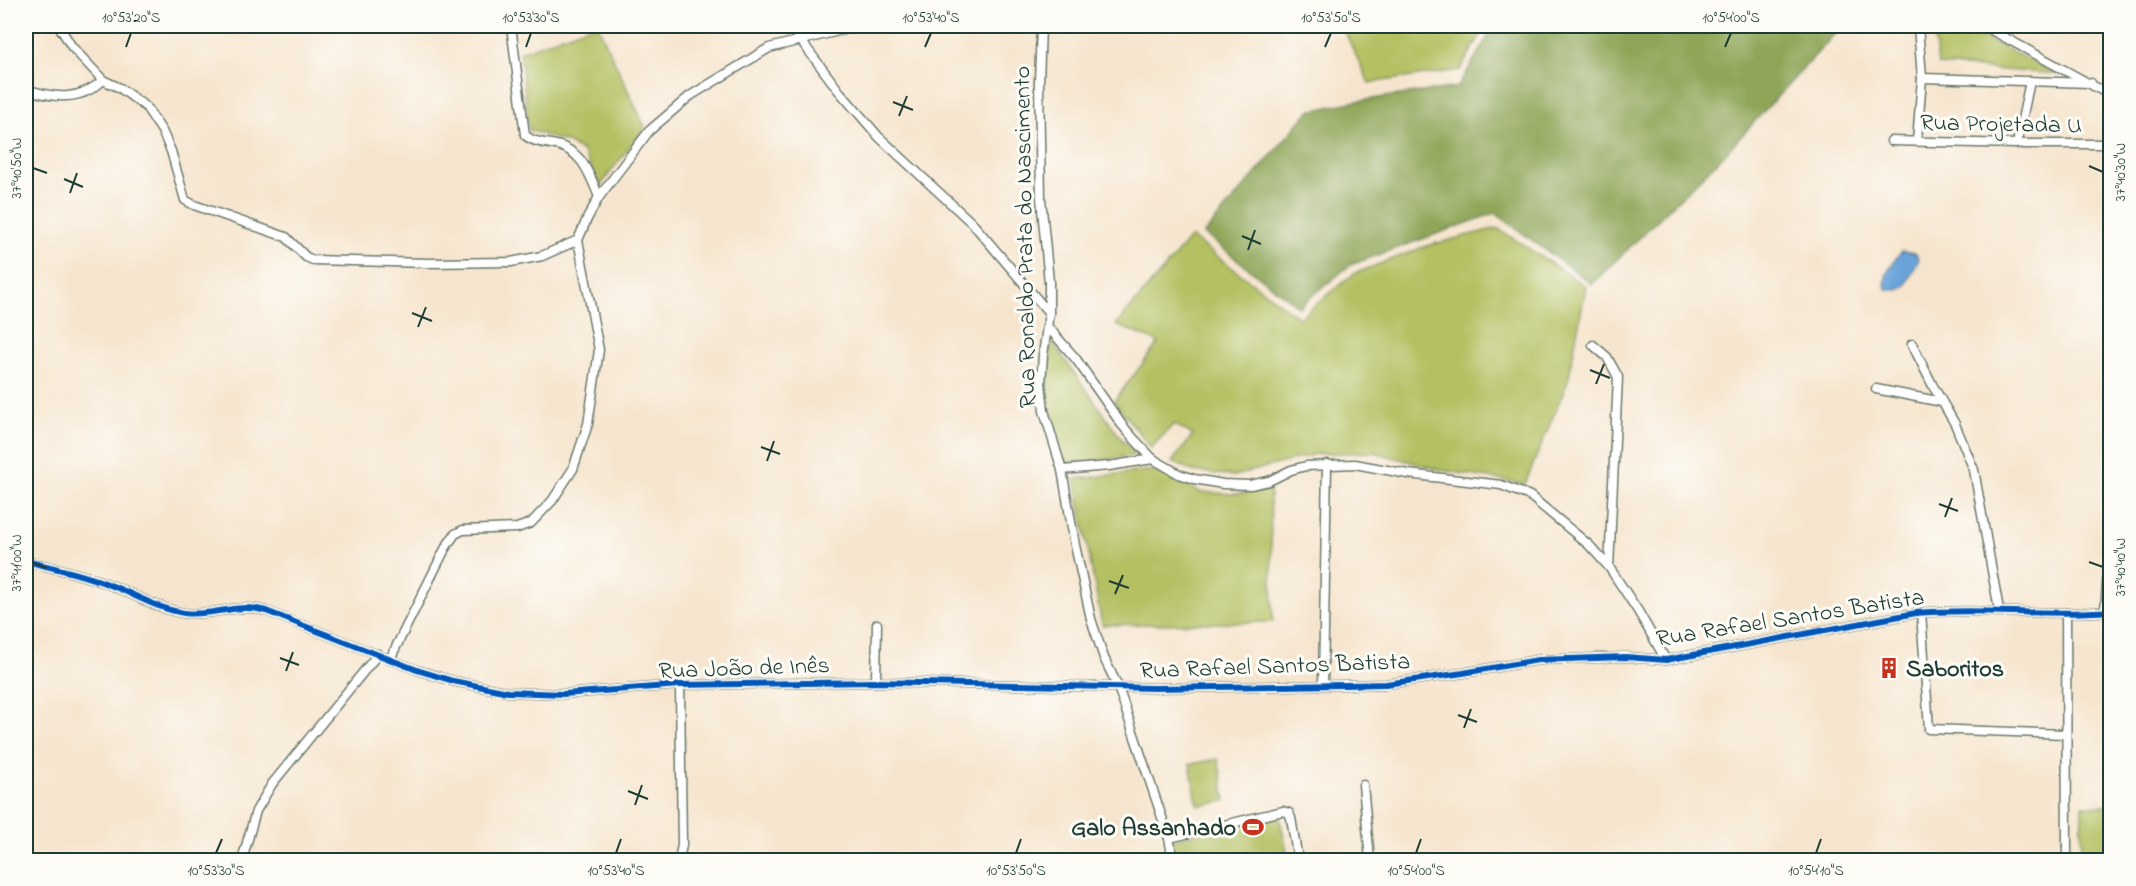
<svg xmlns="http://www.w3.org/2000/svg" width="2136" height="886" font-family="'Indie Flower',sans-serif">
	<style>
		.green { fill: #b4c062; stroke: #6a7e4b; stroke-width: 1.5 }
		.forest { fill: #8fa658; stroke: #577246; stroke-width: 1.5 }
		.water { fill: #6aa4da; stroke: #447087; stroke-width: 1.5 }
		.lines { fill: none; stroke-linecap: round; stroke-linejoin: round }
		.street-casing { stroke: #6a786a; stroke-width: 11 }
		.street { stroke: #fff; stroke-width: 8 }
		.cycleway-casing { stroke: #fdfcf7; stroke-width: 10 }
		.cycleway { stroke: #0057b8; stroke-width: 6 }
		.ticks { fill: none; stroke: #1f3d34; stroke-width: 2 }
		.labels { text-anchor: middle; stroke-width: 6; stroke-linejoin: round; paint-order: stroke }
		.street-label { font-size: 24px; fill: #1f3d34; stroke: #fdfcf7 }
		.poi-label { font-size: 24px; font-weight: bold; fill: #1f3d34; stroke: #fdfcf7; text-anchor: start }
		.neatline { fill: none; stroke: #1f3d34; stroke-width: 2 }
		.ticks-label { font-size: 15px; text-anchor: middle; fill: #1f3d34 }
	</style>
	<rect width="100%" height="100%" fill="#fdfcf7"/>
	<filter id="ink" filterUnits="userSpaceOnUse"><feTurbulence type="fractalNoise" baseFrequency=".0167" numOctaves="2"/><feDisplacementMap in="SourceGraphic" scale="12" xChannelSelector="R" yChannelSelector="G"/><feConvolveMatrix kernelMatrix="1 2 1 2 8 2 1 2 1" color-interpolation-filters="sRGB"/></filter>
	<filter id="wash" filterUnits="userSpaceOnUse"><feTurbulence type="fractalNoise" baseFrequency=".008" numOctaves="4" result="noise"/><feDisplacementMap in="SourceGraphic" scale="24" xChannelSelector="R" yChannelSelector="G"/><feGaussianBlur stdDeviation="1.35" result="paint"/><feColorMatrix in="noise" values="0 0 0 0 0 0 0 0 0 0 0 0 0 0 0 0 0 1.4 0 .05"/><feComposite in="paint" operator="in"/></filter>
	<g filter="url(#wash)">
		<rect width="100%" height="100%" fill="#f6e5ce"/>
		<g class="green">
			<polygon points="590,26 598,26 645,127 600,186 583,152 569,143 529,130 520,52"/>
			<polygon points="1342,26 1486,26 1460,70 1369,83"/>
			<polygon points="1933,26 1961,26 2057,74 1938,65"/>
			<polygon points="1497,228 1586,286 1568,381 1525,484 1441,470 1374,452 1315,454 1234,476 1193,471 1172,462 1193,435 1174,424 1151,448 1114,401 1159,342 1116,325 1191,237 1299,318 1354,274 1426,246"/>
			<polygon points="1051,340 1122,440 1140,455 1066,464 1048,399 1048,363"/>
			<polygon points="1154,470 1200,492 1236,494 1270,488 1273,622 1102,625 1075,479"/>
			<polygon points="1218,759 1226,801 1198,806 1190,764"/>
			<polygon points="2082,805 2110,806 2110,860 2081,860"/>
			<polygon points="1279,815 1289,860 1176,860 1171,839"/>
		</g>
		<polygon class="forest" points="1494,26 1842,26 1724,155 1592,284 1495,213 1350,265 1299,307 1204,234 1309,111 1357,101 1458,87"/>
		<path class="water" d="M1902,251L1915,253L1919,259L1905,287L1898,290L1886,289C1882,276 1894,260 1902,251Z"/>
	</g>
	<g filter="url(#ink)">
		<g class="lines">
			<defs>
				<g id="street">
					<polyline points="59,26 72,47 103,80 120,88 146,107 162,131 171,151 185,200 194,205 286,237 306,257 313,260 428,263 511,262 542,256 578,240"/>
					<path d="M511,26L525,135C531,141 542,143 551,144C581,148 589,172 599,197"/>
					<polyline points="790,26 839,91 879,137 973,224 1049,313"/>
					<polyline points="1041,26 1039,83 1041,198 1049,282 1049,313 1043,355 1041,383 1044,411 1062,470 1075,545 1091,619 1104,658 1118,687 1169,838 1173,860"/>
					<polyline points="1984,26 2110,95"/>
					<polyline points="1922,78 2091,83"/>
					<path d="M26,89C53,98 80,102 103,80"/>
					<polyline points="1891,141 2017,144 2110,144"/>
					<polyline points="1917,141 1922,78 1918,26"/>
					<polyline points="2017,144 2030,81"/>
					<polyline points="1047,326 1076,359 1122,425 1135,440 1153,459 1179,474 1194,479 1223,484 1250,485 1269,481 1291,470 1306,466 1355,464 1408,474 1501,485 1530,496 1589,545 1609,567 1638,611 1666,660"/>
					<polyline points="1912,344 1933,386 1955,424 1974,470 1999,610"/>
					<polyline points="1593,345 1607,357 1618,377 1609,567"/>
					<polyline points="1876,389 1942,402"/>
					<polyline points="1062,470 1109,466 1153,459"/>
					<path d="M26,561C53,568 84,574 110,585C134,594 158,609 184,613C213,617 235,602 266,611L417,670L453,681L508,692L564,694L680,685L876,682L1154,688L1345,685L1386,684L1463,673L1538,660L1626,657L1666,660L1916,613C1981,607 2046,617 2110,611"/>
					<polyline points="2105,611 2110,539"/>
					<polyline points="1921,612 1929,729 2066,734"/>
					<polyline points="2066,613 2067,860"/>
					<polyline points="390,659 446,547 455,534 463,530 517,528 531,523 552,501 573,469 588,424 599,350 578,240 587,219 599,197 649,131 690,96 769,48 859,26"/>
					<polyline points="876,682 877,624"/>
					<polyline points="1323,685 1327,464"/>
					<polyline points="1363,785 1370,860"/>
					<polyline points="1169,838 1283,811 1289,813 1291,818 1298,860"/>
					<polyline points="242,860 256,811 272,784 378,654"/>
					<polyline points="679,860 682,845 680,685"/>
				</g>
			</defs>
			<use href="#street" class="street-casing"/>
			<use href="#street" class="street"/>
			<defs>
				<path id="cycleway" d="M26,561C53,568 84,574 110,585C134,594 158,609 184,613C213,617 235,602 266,611L417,670L453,681L508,692L564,694L680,685L876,682L1154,688L1345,685L1386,684L1463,673L1538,660L1626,657L1666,660L1916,613C1981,607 2046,617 2110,611"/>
			</defs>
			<use href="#cycleway" class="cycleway-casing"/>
			<use href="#cycleway" class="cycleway"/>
		</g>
	</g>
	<path class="ticks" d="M126,47L131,33M526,47L531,33M925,47L931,33M1325,47L1331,33M1725,47L1731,33M893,102L913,110M899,116L907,96M2089,166L2103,172M33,168L47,173M64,179L83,187M70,193L77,173M1242,236L1261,244M1248,250L1255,230M412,313L432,321M418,327L426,307M1590,370L1610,378M1596,384L1604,364M761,447L780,454M767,461L774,441M1939,504L1958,511M1945,517L1952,498M2089,562L2103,567M33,563L47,568M1109,581L1129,588M1115,594L1123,575M280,658L299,665M286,671L293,652M1458,715L1477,722M1464,728L1471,709M628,791L648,799M635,805L642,785M216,853L222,839M616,853L621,839M1016,853L1021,839M1416,853L1421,839M1816,853L1821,839"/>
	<defs>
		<symbol id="building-bare" viewBox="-9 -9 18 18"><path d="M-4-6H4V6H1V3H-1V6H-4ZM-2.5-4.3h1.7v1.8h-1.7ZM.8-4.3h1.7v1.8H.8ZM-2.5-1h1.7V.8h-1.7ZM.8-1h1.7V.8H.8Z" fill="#c8321e" stroke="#fdfcf7" stroke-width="2.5" paint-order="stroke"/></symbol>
		<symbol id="stadium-bare" viewBox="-9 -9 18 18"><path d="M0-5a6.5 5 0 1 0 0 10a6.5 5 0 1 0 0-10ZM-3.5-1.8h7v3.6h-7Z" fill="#c8321e" stroke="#fdfcf7" stroke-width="2.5" paint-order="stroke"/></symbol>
	</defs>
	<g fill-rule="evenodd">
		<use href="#building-bare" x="1874" y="653" width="30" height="30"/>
		<use href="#stadium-bare" x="1238" y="812" width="30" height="30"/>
	</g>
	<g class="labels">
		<g class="street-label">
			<text transform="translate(2001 123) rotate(1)" y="8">Rua Projetada U</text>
			<text transform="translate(1024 237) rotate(-91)" y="8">Rua Ronaldo Prata do Nascimento</text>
			<text transform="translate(1790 617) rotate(-9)" y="8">Rua Rafael Santos Batista</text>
			<text transform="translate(1275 665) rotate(-2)" y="8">Rua Rafael Santos Batista</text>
			<text transform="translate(744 667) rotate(-2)" y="8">Rua João de Inês</text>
		</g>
		<g class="poi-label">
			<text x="1906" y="676">Saboritos</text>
			<text x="1236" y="835" text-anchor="end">Galo Assanhado</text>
		</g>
	</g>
	<rect width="2136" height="886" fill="none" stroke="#fdfcf7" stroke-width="66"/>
	<rect x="33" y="33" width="2070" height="820" class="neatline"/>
	<g class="ticks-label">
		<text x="131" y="22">10°53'20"S</text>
		<text x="531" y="22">10°53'30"S</text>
		<text x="931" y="22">10°53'40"S</text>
		<text x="1331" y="22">10°53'50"S</text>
		<text x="1731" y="22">10°54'00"S</text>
		<text transform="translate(16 168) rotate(-90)" y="5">37°40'50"W</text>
		<text transform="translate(2120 172) rotate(-90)" y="5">37°40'30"W</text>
		<text transform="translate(16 563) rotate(-90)" y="5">37°41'00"W</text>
		<text transform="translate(2120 567) rotate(-90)" y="5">37°40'40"W</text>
		<text x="216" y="875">10°53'30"S</text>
		<text x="616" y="875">10°53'40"S</text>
		<text x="1016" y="875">10°53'50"S</text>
		<text x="1416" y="875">10°54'00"S</text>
		<text x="1816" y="875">10°54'10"S</text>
	</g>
</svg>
